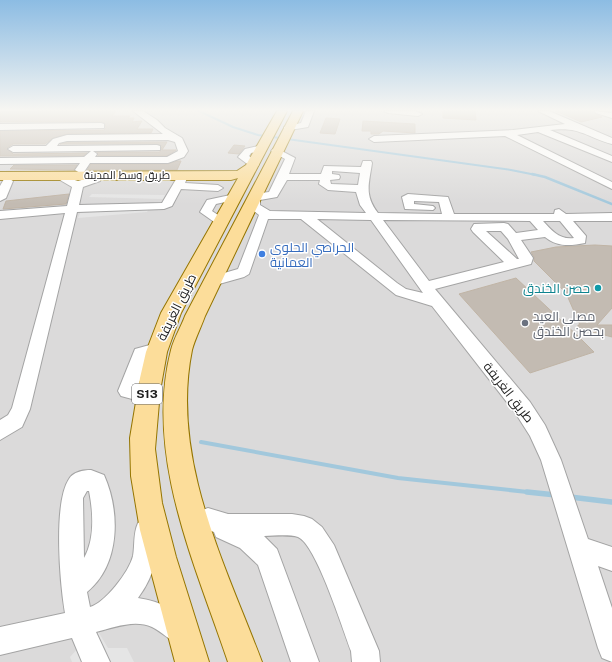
<svg xmlns="http://www.w3.org/2000/svg" width="612" height="662" font-family="'Public Sans',Cairo,sans-serif">
	<style>
		.residential { fill: #dbdada }
		.parking { fill: #e5e5e5 }
		.lines { fill: none; stroke-linecap: round; stroke-linejoin: round }
		.stream-far3 { stroke: #a2c8dc; stroke-width: 2 }
		.stream-far2 { stroke: #a2c8dc; stroke-width: 2.5 }
		.stream-far1 { stroke: #a2c8dc; stroke-width: 4 }
		.stream { stroke: #a2c8dc; stroke-width: 5.5 }
		.building { fill: #c3bbb2; stroke: #c0b4a5 }
		.minor-casing { stroke: #a4a4a4; stroke-width: 2 }
		.major-casing { stroke: #957500; stroke-width: 2 }
		.minor { fill: #fff; fill-rule: evenodd }
		.major { fill: #fcdd9a; fill-rule: evenodd }
		.shop-dot { fill: #3f7fe0; stroke: #fff; stroke-width: 1.5 }
		.culture-dot { fill: #0f9aa8; stroke: #fff; stroke-width: 1.5 }
		.worship-dot { fill: #6b7280; stroke: #fff; stroke-width: 1.5 }
		.labels { text-anchor: middle; stroke-width: 3; stroke-linejoin: round; paint-order: stroke }
		.far-street-label { font-size: 11px; fill: #1d1d1d; stroke: #fff }
		.shield { fill: #fff; stroke: #616161; stroke-width: 1 }
		.shield-label { font-size: 12px; font-weight: bold; fill: #1d1d1d }
		.shop-label { font-size: 13px; fill: #366cbe; stroke: #fff; text-anchor: start }
		.culture-label { font-size: 13px; fill: #0d838f; stroke: #fff; text-anchor: end }
		.street-label { font-size: 13px; fill: #1d1d1d; stroke: #fff }
		.worship-label { font-size: 13px; fill: #5b616d; stroke: #fff; text-anchor: start }
	</style>
	<rect width="100%" height="100%" fill="#eeebe2"/>
	<rect class="residential" x="0" y="111" width="612" height="551"/>
	<g class="parking">
		<polygon points="92,194 165,195 163,199 89,197"/>
		<polygon points="149,208 147,212 78,218 80,213"/>
		<polygon points="96,628 108,648 127,648 134,662 72,662 70,657"/>
	</g>
	<g class="lines">
		<polyline class="stream-far3" points="199,111 233,127 258,135 511,170 536,175"/>
		<polyline class="stream-far2" points="532,174 545,177 612,204"/>
		<polyline class="stream-far1" points="201,442 398,478 537,493"/>
		<g class="stream">
			<polyline points="527,492 556,495"/>
			<polyline points="570,497 612,502"/>
		</g>
	</g>
	<g class="building">
		<polygon points="46,111 116,111 112,116 130,116 128,118 134,118 132,122 142,121 137,129 153,129 151,133 67,134 53,138 45,144 13,144 7,148 13,154 87,153 83,156 0,156 0,131 104,130 106,128 105,123 101,122 0,122 0,112"/>
		<polygon points="443,111 475,111 476,120 443,118"/>
		<polygon points="556,111 594,111 596,114 602,117 581,122"/>
		<polygon points="326,118 340,119 335,134 320,133"/>
		<polygon points="363,121 415,124 415,133 383,131 379,134 371,134 371,131 362,131"/>
		<polygon points="67,142 167,142 162,150 176,150 167,156 98,156 97,152 160,152 162,146 157,144 60,144"/>
		<polygon points="234,145 245,146 239,154 228,153"/>
		<polygon points="177,161 181,161 177,170 87,170 91,164 168,164"/>
		<polygon points="14,165 77,165 74,170 10,169"/>
		<polygon points="69,194 66,204 3,209 6,201"/>
		<polygon points="595,245 612,246 612,308 597,325 612,325 612,337 578,328 578,325 580,325 566,293 534,261 534,257 531,252 556,247"/>
		<polygon points="516,278 580,338 594,352 530,373 459,294"/>
	</g>
	<g class="lines">
		<defs>
			<g id="minor">
				<path d="M133,111H143L157,120L165,128L182,138L188,151L184,157L168,163H90L84,172L80,173L75,170L80,163L0,164V158L84,157L91,151L13,152L8,149L13,146H46L53,139L67,135L163,134ZM168,140L175,142L178,151L167,157H95L97,154L93,151L160,150V146L157,145L57,146L59,143L67,141Z"/>
				<polygon points="306,111 314,111 308,127 284,131 284,127 301,123"/>
				<polygon points="384,111 415,111 422,114 418,116 388,113"/>
				<path d="M538,111H549L612,138V144C586,137 580,126 550,130L612,156V162L538,132L517,135L612,182V189L505,136L374,142L369,139L374,136L513,130L565,124Z"/>
				<polygon points="595,111 612,113 612,118 596,113"/>
				<polygon points="101,123 104,124 104,128 0,130 0,124"/>
				<polygon points="262,145 265,146 265,150 251,153 249,156 259,164 258,166 250,166 238,157 245,149"/>
				<path d="M276,148L295,158L289,174H321L324,166L361,167L363,161H371L372,163C369,184 364,195 378,213L442,214L439,202L414,201V204L433,206L435,208L433,210L405,209L402,197L408,194L448,197L454,214H554L555,210L559,209L566,214L612,213V221H573L586,236L585,243C570,246 557,247 545,237L521,240L533,258L531,264L435,289L530,402L545,425L561,460L588,539L612,547V571L598,566L612,608V662L602,658L598,648L541,460L530,436L516,414L432,306L396,295L301,219H268L249,274L244,277L212,286L207,284L205,281L207,278L238,269L259,215L248,206V197L254,194L269,192L285,159L271,151L273,149ZM332,171L360,173L358,185L331,184L330,180L339,179L340,177L339,175L332,174ZM287,180H320L319,184L328,190L356,192L360,205L366,213L270,211L260,205V200L277,197ZM317,219L371,220L423,293L406,289L397,283ZM383,220L530,221L538,230L516,233L508,224L504,223L474,224L471,229L473,232L504,262L429,281ZM543,221H560L574,238C560,240 552,231 543,221ZM486,231H501L508,239L519,259H517Z"/>
				<polygon points="182,175 187,178 185,183 218,185 223,188 218,191 181,189 172,206 164,209 77,212 30,409 22,427 0,440 0,420 8,415 12,408 65,213 0,219 0,211 67,206 72,187 60,180 61,178 65,177 78,181 96,176 101,179 100,181 83,187 79,205 162,203 178,176"/>
				<polygon points="8,178 13,181 6,198 0,201 0,186 4,179"/>
				<polygon points="235,194 241,197 239,199 216,204 212,211 227,221 225,224 217,224 200,212 207,200"/>
				<polygon points="157,343 163,345 165,349 163,353 148,358 138,386 153,390 156,395 153,400 147,403 121,396 118,391 135,349"/>
				<path d="M91,470L104,475C120,511 121,564 87,592L90,607C105,603 129,572 133,556C135,545 133,534 138,523L146,519L154,523C164,547 153,578 138,598C159,601 186,612 194,632L190,641L181,645C170,641 162,632 152,627C134,619 113,628 96,632L110,662H82L72,638L0,655V627L65,613C60,584 53,503 69,479C73,472 83,470 91,470ZM87,491H89C93,511 95,539 84,558L83,498Z"/>
				<path d="M208,508L228,514H292L304,516L312,519L322,527L334,545L379,651L380,662H352L351,651C343,630 316,544 298,537C288,534 274,536 264,536L277,549L319,662H291L258,565L240,548L216,537L214,532L200,527L197,519L200,511Z"/>
			</g>
			<g id="major">
				<polygon points="277,111 287,111 181,313 167,352 160,391 155,449 162,503 176,557 209,662 175,662 140,530 131,476 130,438 140,378 146,352 161,313 238,178 231,180 0,180 0,172 237,171 246,165"/>
				<path d="M293,111H303L205,316C201,327 195,339 192,350C170,458 225,564 262,662H228C195,564 144,455 171,350C174,338 181,327 185,316Z"/>
			</g>
		</defs>
		<use href="#minor" class="minor-casing"/>
		<use href="#major" class="major-casing"/>
		<use href="#minor" class="minor"/>
		<use href="#major" class="major"/>
	</g>
	<linearGradient id="sky" x2="0" y2="1"><stop stop-color="#8cbce3"/><stop offset="0.54" stop-color="#f7f6f2"/><stop offset="1" stop-color="#f7f6f2" stop-opacity="0"/></linearGradient>
	<rect width="612" height="204" fill="url(#sky)"/>
	<circle class="shop-dot" cx="262" cy="254" r="4"/>
	<circle class="culture-dot" cx="598" cy="288" r="4"/>
	<circle class="worship-dot" cx="525" cy="323" r="4"/>
	<g class="labels">
		<g class="far-street-label">
			<text x="127" y="179">طريق وسط المدينة</text>
		</g>
		<rect class="shield" x="132" y="384" width="30" height="20" rx="3"/>
		<g class="shield-label">
			<text x="147" y="398">S13</text>
		</g>
		<g class="shop-label">
			<text x="270" y="252">الحراصي الحلوى<tspan x="270" dy="15">العمانية</tspan></text>
		</g>
		<g class="culture-label">
			<text x="590" y="293">حصن الخندق</text>
		</g>
		<g class="street-label">
			<text transform="translate(176 307) rotate(-64)" y="5">طريق الغريفة</text>
			<text transform="translate(509 392) rotate(52)" y="5">طريق الغريفة</text>
		</g>
		<g class="worship-label">
			<text x="533" y="321">مصلى العيد<tspan x="533" dy="15">بحصن الخندق</tspan></text>
		</g>
	</g>
</svg>
